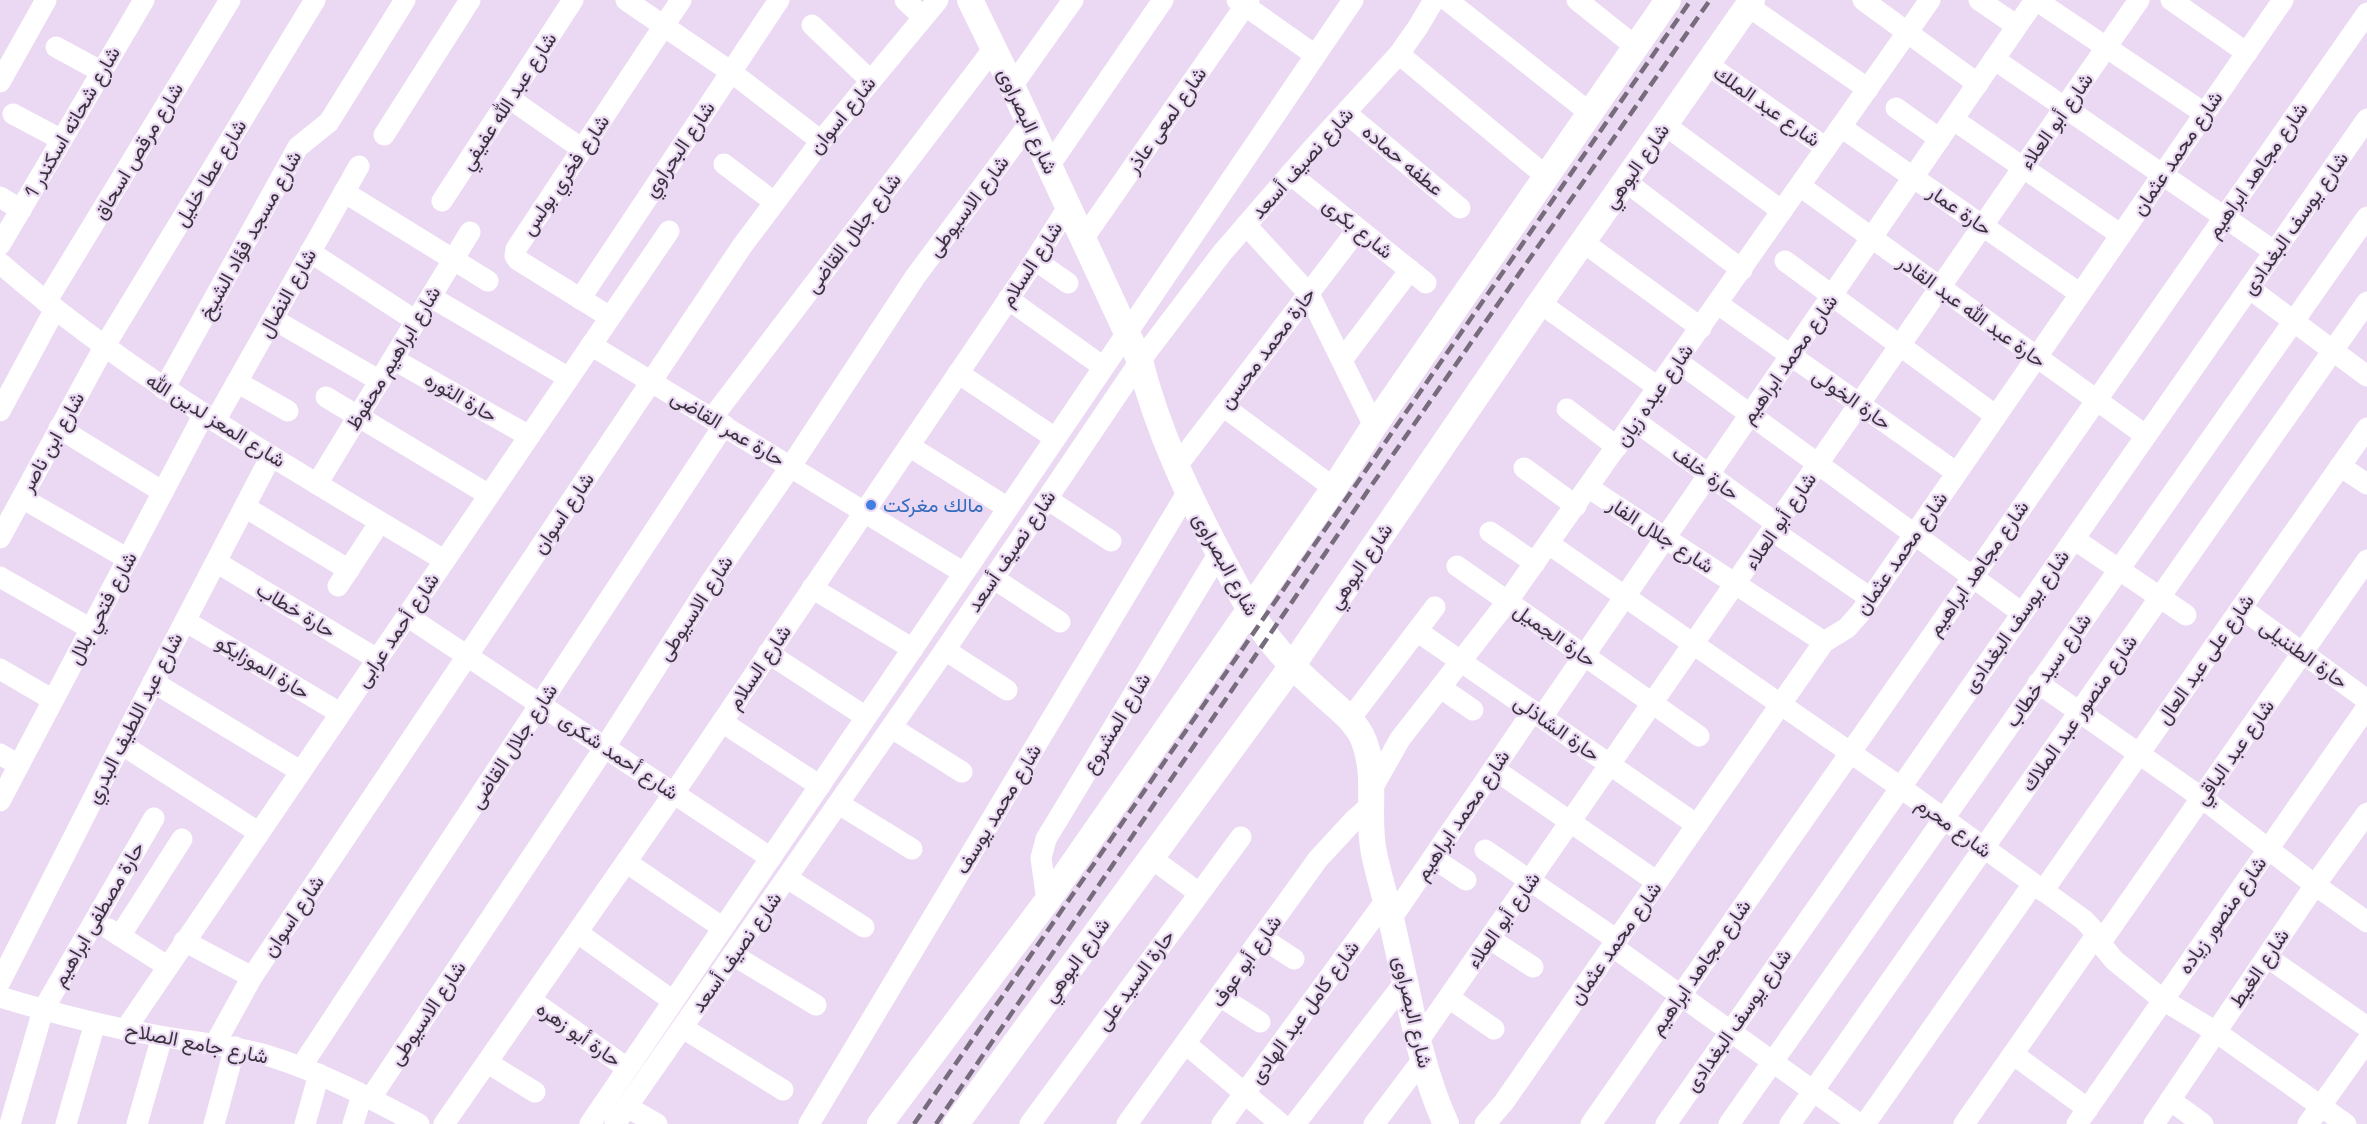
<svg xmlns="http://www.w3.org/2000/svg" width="2367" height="1124" font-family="'Space Grotesk',Vazirmatn,sans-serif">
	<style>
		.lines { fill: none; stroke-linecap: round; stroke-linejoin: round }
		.minor { stroke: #fff; stroke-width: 21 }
		.tertiary { stroke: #fff; stroke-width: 26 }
		.rail { stroke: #776c7c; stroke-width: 4.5; stroke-dasharray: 12 6; stroke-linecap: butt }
		.shop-dot { fill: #3f7fe0; stroke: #ebd9f4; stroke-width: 2 }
		.labels { text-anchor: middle; stroke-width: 4.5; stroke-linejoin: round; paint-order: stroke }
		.street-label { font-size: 20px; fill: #3a333d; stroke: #ebd9f4 }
		.shop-label { font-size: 20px; fill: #366cbe; stroke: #ebd9f4; text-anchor: start }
	</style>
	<rect width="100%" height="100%" fill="#ebd9f4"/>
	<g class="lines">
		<g class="minor">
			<polyline points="626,0 731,72 821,141"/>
			<polyline points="905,0 923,17"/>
			<polyline points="1237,0 1315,55"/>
			<polyline points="1447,0 1590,113"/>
			<polyline points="1577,0 1636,47"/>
			<polyline points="1863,0 1978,84"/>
			<polyline points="1979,0 2017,26"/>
			<polyline points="2036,0 2204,113"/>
			<polyline points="2171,0 2247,53"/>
			<polyline points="1748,6 1868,89"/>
			<polyline points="812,25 870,80"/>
			<polyline points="56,47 102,72"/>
			<polyline points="1399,54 1547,177"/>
			<polyline points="1994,59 2275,252"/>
			<polyline points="1707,64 1826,148"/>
			<polyline points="0,82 46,0"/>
			<polyline points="1012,86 1073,0"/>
			<polyline points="509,98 582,149"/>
			<polyline points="1896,108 1940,139"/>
			<polyline points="1346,113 1460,208"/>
			<polyline points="13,114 62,140"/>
			<polyline points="1954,120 2121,235"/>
			<polyline points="1665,125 1782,211"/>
			<polyline points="1841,127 2079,293"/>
			<polyline points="384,135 470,0"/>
			<polyline points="724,164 774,202"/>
			<polyline points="1049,166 1163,0"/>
			<polyline points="1290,174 1426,283"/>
			<polyline points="1625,181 1742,270"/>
			<polyline points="1800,186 2145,435"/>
			<polyline points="344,192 488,281"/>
			<polyline points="0,197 21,210"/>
			<polyline points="442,201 573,0"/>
			<polyline points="1246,225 1309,294 1374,426"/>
			<polyline points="1083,239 1249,0"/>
			<polyline points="1583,242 1701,328"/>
			<polyline points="0,245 144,0"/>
			<polyline points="310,252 416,321"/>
			<polyline points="1035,260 1068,283"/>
			<polyline points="1785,261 1996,416"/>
			<path d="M0,263C135,381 291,468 444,560"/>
			<polyline points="2249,288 2367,376"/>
			<polyline points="431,297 569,378"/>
			<polyline points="580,299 779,0"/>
			<polyline points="1008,299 1102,366"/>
			<polyline points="46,302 230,0"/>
			<polyline points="1540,303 1659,388"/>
			<polyline points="1718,304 1957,473"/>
			<polyline points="610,317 518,260 515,256 516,249 681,0"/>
			<polyline points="273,319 380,381"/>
			<polyline points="591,345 964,573"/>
			<polyline points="393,359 529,436"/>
			<polyline points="1342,360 1410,270"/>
			<polyline points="1677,361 2022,613"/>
			<polyline points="958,373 1055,438"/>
			<polyline points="237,382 288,411"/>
			<polyline points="164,389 298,147 329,122 405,0"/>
			<polyline points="326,397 489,495"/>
			<polyline points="1223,406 1334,488"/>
			<polyline points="1567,409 1617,447"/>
			<polyline points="0,411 55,309"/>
			<polyline points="712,418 994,48"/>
			<polyline points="215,421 359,166"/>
			<polyline points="1635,421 1777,524"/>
			<polyline points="59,428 163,492"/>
			<polyline points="909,446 1008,508"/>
			<polyline points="2340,466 2367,484"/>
			<polyline points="1176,467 1358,229"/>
			<polyline points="1524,468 1576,506"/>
			<polyline points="317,484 470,232"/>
			<polyline points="1589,488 1824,642"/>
			<polyline points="22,498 128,559"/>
			<polyline points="1047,499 1111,541"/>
			<polyline points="245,507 349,570"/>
			<polyline points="1773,531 1870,598"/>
			<polyline points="1490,532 1535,563"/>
			<polyline points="0,538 104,347 315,0"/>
			<polyline points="2074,539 2186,615"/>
			<polyline points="1549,544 1900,787 2084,920 2097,934 2105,949 2114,960 2163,1000 2216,1032 2346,1124"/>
			<polyline points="216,562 377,659"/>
			<polyline points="1457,566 1699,736"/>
			<polyline points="0,577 91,629"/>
			<polyline points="993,578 1060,622"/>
			<polyline points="338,586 380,522"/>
			<polyline points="812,588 913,649"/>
			<polyline points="2241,608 2367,700"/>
			<polyline points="407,616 771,858"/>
			<polyline points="185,621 340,713"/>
			<polyline points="1417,631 1697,825"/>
			<polyline points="945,650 1007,690"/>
			<polyline points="768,653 866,717"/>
			<polyline points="0,669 53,700"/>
			<polyline points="153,682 300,771"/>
			<polyline points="2038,683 2202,798 2315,885 2367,922"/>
			<polyline points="1441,688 1473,710"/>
			<polyline points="1542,717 2035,0"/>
			<polyline points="1350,719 1435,607"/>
			<polyline points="722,722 820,786"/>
			<polyline points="892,728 962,772"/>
			<polyline points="121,744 258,832"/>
			<polyline points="0,754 19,765"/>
			<polyline points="1494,769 1657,882"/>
			<polyline points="1373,787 1400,739 1507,602 1930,0"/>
			<polyline points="0,801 204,414"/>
			<polyline points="839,804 912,849"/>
			<polyline points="1485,850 1617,940"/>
			<polyline points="1151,858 1199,893"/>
			<polyline points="1433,858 1466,880"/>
			<polyline points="626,862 723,928"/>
			<polyline points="787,878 864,927"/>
			<polyline points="2043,891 2367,428"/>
			<polyline points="1047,901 1041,858 1046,839 1219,553"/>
			<polyline points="1391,919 1533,711"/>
			<polyline points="109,929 167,966"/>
			<polyline points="578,933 673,1001"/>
			<polyline points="120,936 182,839"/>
			<polyline points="1262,938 1294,959"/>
			<polyline points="1490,939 1533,967"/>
			<polyline points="184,941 252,977"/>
			<polyline points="2101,942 2367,560"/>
			<polyline points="1612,946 1859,1124"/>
			<polyline points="733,955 816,1005"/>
			<polyline points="2267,957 2367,1027"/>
			<polyline points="0,982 121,744 271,456"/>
			<path d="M0,997C53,1013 106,1027 160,1036C197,1043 233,1045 269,1056C321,1072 370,1098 419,1124"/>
			<polyline points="1221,997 1260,1022"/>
			<polyline points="1449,998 1494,1029"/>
			<polyline points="531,1000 627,1068"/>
			<polyline points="683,1028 783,1090"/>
			<polyline points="125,1030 669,231"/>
			<polyline points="1419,1040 2139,0"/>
			<polyline points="215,1044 252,977 742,246 821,141 938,0"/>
			<polyline points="1186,1044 1281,1124"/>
			<polyline points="2013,1054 2088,1109"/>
			<polyline points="488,1063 535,1092"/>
			<polyline points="301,1067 724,425"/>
			<polyline points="370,1099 605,747 712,580 791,466 915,277 1030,123"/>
			<polyline points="2170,1100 2203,1124"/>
			<polyline points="627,1107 657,1124"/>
			<polyline points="10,1124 43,1010 154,818"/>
			<polyline points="66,1124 95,1023"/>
			<polyline points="137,1124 162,1037"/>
			<polyline points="214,1124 235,1047"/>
			<polyline points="305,1124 319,1074"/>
			<polyline points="353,1124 362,1095"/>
			<polyline points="444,1124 674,793 1035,260 1068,207"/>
			<polyline points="590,1124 1353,0"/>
			<polyline points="615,1124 945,650 1140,361 1222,253 1311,150 1399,54 1418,27 1434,0"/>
			<polyline points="809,1124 1187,493"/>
			<polyline points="1030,1124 1241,837"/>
			<polyline points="1127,1124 1318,859 1355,819 1372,804"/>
			<polyline points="1222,1124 1386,900"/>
			<polyline points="1295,1124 1405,982"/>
			<polyline points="1374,1124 1423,1059"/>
			<polyline points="1485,1124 1504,1102 1824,642 1847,628 1861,612 2283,0"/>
			<polyline points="1591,1124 2367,13"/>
			<polyline points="1666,1124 2367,119"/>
			<polyline points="1729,1124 2367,217"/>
			<polyline points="1790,1124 2367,302"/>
			<polyline points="1865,1124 2033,884"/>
			<polyline points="1964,1124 2097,934"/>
			<polyline points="2077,1124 2367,707"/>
			<polyline points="2154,1124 2315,885 2367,813"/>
			<polyline points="2308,1124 2367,1041"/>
		</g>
		<g class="tertiary">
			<path d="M970,0L1012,86L1140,361C1158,432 1189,497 1223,561C1237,587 1251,615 1269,639C1284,658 1301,675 1319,691C1335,706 1356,720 1364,741C1378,778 1366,815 1374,853C1380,883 1390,911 1396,941C1410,1002 1420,1067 1446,1124"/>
			<polyline points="880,1124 1047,901 1334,488 1374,426 1668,0"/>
			<polyline points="956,1124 1292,666 1540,303 1752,0"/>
		</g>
		<g class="rail">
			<polyline points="914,1124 1691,0"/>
			<polyline points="936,1124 1369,489 1710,0"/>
		</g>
	</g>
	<circle class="shop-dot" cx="871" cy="505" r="6"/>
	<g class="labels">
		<g class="street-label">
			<text transform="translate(508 101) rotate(-57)" y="7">شارع عبد الله عفيفي</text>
			<text transform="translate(1767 106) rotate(35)" y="7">شارع عبد الملك</text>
			<text transform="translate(842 115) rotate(-51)" y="7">شارع اسوان</text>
			<text transform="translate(1166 120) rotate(-55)" y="7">شارع لمعى عاذر</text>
			<text transform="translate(1028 121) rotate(65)" y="7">شارع البصراوى</text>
			<text transform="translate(2056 121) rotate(-55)" y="7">شارع أبو العلاء</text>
			<text transform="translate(72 122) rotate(-60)" y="7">شارع شحاته اسكندر 1</text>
			<text transform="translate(679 149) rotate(-56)" y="7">شارع البحراوي</text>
			<text transform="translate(138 151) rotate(-59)" y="7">شارع مرقص اسحاق</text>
			<text transform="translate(2177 153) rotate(-56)" y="7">شارع محمد عثمان</text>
			<text transform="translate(1403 160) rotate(40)" y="7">عطفه حماده</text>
			<text transform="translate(1302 163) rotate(-48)" y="7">شارع نصيف أسعد</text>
			<text transform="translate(1636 166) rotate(-55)" y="7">شارع البوهي</text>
			<text transform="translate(2257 170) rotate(-55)" y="7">شارع مجاهد ابراهيم</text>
			<text transform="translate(210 173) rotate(-59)" y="7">شارع عطا خليل</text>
			<text transform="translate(565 175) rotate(-56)" y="7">شارع فخري بولس</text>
			<text transform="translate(968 206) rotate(-53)" y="7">شارع الاسيوطى</text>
			<text transform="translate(1960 210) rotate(35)" y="7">حارة عمار</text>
			<text transform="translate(2295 223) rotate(-55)" y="7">شارع يوسف البغدادى</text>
			<text transform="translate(1358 228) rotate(39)" y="7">شارع بكرى</text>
			<text transform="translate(853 233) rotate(-53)" y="7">شارع جلال القاضى</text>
			<text transform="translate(250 235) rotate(-61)" y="7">شارع مسجد فؤاد الشيخ</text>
			<text transform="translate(1031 264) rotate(-57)" y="7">شارع السلام</text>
			<text transform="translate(287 293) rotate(-61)" y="7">شارع النضال</text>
			<text transform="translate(1972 311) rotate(36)" y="7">حارة عبد الله عبد القادر</text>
			<text transform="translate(1267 348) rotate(-53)" y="7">حارة محمد محسن</text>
			<text transform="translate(393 358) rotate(-59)" y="7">شارع ابراهيم محفوظ</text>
			<text transform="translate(1789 359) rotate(-55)" y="7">شارع محمد ابراهيم</text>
			<text transform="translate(1654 395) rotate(-55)" y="7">شارع عبده زيان</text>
			<text transform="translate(461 397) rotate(30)" y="7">حارة الثوره</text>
			<text transform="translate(1852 399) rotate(35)" y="7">حارة الخولى</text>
			<text transform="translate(216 420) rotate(32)" y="7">شارع المعز لدين الله</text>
			<text transform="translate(728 428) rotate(31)" y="7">حارة عمر القاضى</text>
			<text transform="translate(52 442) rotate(-61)" y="7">شارع ابن ناصر</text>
			<text transform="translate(1706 473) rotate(36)" y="7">حارة خلف</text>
			<text transform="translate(563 513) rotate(-56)" y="7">شارع اسوان</text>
			<text transform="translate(1780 521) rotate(-56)" y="7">شارع أبو العلاء</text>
			<text transform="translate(1661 535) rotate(33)" y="7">شارع جلال الفار</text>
			<text transform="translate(1011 551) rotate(-56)" y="7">شارع نصيف أسعد</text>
			<text transform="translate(1901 553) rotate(-55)" y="7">شارع محمد عثمان</text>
			<text transform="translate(1226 564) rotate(61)" y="7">شارع البصراوى</text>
			<text transform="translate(1360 566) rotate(-56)" y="7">شارع البوهي</text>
			<text transform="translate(1978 568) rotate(-55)" y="7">شارع مجاهد ابراهيم</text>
			<text transform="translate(102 608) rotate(-62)" y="7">شارع فتحي بلال</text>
			<text transform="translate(695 608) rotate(-57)" y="7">شارع الاسيوطى</text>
			<text transform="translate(296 610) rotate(31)" y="7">حارة خطاب</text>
			<text transform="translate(2016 621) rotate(-55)" y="7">شارع يوسف البغدادى</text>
			<text transform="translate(397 630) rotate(-56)" y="7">شارع أحمد عرابى</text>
			<text transform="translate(1555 635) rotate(35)" y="7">حارة الجميل</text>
			<text transform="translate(2304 654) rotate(36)" y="7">حارة الطننيلى</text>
			<text transform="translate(2205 659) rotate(-55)" y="7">شارع على عبد العال</text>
			<text transform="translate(263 667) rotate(31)" y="7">حارة الموزايكو</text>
			<text transform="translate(759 667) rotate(-56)" y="7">شارع السلام</text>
			<text transform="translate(2048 670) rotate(-55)" y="7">شارع سيد خطاب</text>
			<text transform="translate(2079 713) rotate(-55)" y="7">شارع منصور عبد الملاك</text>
			<text transform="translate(134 718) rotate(-63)" y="7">شارع عبد اللطيف البدري</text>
			<text transform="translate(1116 723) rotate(-59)" y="7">شارع المشروع</text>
			<text transform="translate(1557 728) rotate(35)" y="7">حارة الشاذلى</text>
			<text transform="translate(513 746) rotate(-57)" y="7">شارع جلال القاضى</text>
			<text transform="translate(2234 752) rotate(-55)" y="7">شارع عبد الباقي</text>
			<text transform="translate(619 756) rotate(34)" y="7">شارع أحمد شكرى</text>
			<text transform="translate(998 809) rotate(-59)" y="7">شارع محمد يوسف</text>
			<text transform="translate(1462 815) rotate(-56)" y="7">شارع محمد ابراهيم</text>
			<text transform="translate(1954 827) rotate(36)" y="7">شارع محرم</text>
			<text transform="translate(98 914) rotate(-60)" y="7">حارة مصطفى ابراهيم</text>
			<text transform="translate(2222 915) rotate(-55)" y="7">شارع منصور زياده</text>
			<text transform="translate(293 916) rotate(-56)" y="7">شارع اسوان</text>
			<text transform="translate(1503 920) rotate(-55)" y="7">شارع أبو العلاء</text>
			<text transform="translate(1615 943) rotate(-55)" y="7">شارع محمد عثمان</text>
			<text transform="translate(736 952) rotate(-55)" y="7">شارع نصيف أسعد</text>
			<text transform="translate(1076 960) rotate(-54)" y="7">شارع البوهي</text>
			<text transform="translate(1246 961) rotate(-55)" y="7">شارع أبو عوف</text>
			<text transform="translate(1700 967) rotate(-55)" y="7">شارع مجاهد ابراهيم</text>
			<text transform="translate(2259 968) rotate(-56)" y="7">شارع الغيط</text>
			<text transform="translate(1135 980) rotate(-54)" y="7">حارة السيد على</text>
			<text transform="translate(1304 1012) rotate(-54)" y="7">شارع كامل عبد الهادى</text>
			<text transform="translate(1413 1012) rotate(77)" y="7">شارع البصراوى</text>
			<text transform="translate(427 1013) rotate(-56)" y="7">شارع الاسيوطى</text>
			<text transform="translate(1738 1020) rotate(-55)" y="7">شارع يوسف البغدادى</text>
			<text transform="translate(579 1034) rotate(35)" y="7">حارة أبو زهره</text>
			<text transform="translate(197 1043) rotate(11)" y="7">شارع جامع الصلاح</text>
		</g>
		<g class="shop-label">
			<text x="883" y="512">مالك مغركت</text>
		</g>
	</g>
</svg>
